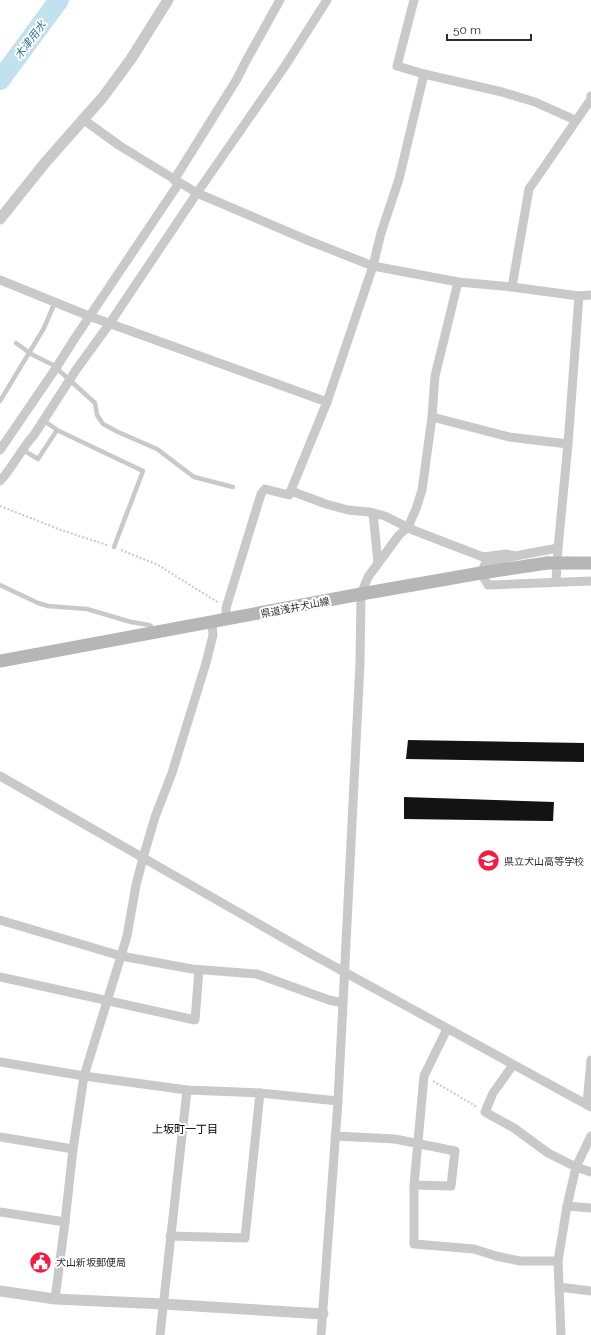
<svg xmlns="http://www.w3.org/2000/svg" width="591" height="1335" font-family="Raleway,'Noto Sans JP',sans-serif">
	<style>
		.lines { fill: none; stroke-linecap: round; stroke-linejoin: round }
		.river { stroke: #c1e1ee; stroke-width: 20 }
		.building { fill: #131313 }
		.path { stroke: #c9c9c9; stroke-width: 2; stroke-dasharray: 2 2; stroke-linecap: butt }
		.service { stroke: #c9c9c9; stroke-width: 4.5 }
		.minor { stroke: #c9c9c9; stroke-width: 9 }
		.tertiary { stroke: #c9c9c9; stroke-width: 11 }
		.secondary { stroke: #b6b6b6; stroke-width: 13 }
		.secondary-bridge { stroke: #b6b6b6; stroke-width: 13 }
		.labels { text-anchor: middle; stroke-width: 4; stroke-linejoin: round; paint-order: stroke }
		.street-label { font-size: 10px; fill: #2c2c2c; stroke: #fff }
		.poi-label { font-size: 10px; fill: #2c2c2c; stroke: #fff; text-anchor: start }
		.water-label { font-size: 11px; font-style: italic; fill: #337895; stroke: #fff }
		.neighbourhood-label { font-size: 11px; fill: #000; stroke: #fff }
	</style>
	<rect width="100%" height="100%" fill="#fff"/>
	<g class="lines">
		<polyline class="river" points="0,80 59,0"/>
	</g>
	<g class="building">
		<polygon points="408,740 584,743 584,762 406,759"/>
		<polygon points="404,797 554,802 553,821 404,819"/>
	</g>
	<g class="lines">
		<g class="path">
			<polyline points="0,506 61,530 107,545"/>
			<polyline points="121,550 158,565 219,603"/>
			<polyline points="433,1081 477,1107"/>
		</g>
		<g class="service">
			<polyline points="16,343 31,354 53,365 95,403 97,415 103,424 118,432 157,449 194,477 233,487"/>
			<polyline points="0,401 44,328 55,302"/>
			<polyline points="44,421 59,431 143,471 114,547"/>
			<polyline points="23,450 38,459 57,430"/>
			<polyline points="0,585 38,603 48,606 87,609 131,622 149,625 151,626 152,632"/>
		</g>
		<g class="minor">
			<polyline points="424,74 502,92 535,102 575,120"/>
			<polyline points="84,120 120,146 197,193 307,240 373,266 458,282 512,287 579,296 591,295"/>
			<polyline points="174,180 237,79 246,61 280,0"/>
			<polyline points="0,280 89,316 327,402"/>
			<polyline points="512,287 529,189 591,99 591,96"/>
			<polyline points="432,417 509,437 568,444"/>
			<polyline points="0,450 56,368 75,338 179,183"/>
			<path d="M0,481C13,467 21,449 34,435L76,370L110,323L197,193L285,66L327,0"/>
			<polyline points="291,491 326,504 348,510 369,512 385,516 413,530 483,557 506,554 515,556"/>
			<polyline points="373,513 378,563"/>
			<polyline points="558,548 515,556 485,564 481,573 488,585 591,581"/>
			<polyline points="556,581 558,548 568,444 579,296"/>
			<polyline points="226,620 226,608 261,494 265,489 289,495 327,402 373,266 381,233 399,179 424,74 397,66 414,0"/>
			<polyline points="0,776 306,951 591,1107"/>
			<polyline points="0,920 121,956 192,969 257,974 329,1000 343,1003"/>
			<polyline points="0,977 195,1020 199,970"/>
			<polyline points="0,1062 84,1076 187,1090 260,1093 338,1101"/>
			<polyline points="513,1065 493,1093 485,1112 514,1128 548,1153 576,1167 591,1172"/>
			<polyline points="587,1104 591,1060"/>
			<polyline points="335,1136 395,1139 455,1151 451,1186 414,1185 424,1076 447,1029"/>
			<polyline points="0,1137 73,1149"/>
			<polyline points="414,1185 414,1244 474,1249 496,1256 520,1261 558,1261"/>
			<polyline points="567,1206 591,1208"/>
			<polyline points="0,1212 65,1222"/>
			<polyline points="170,1236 245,1238 260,1093"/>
			<polyline points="559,1287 591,1291"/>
			<polyline points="55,1299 65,1222 73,1149 84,1076 121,956 127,936 136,885 143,858 155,817 172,773 206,663 213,635 212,623"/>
			<polyline points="160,1335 187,1090"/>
			<polyline points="321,1335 338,1101 343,1003 360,663 361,594 368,577 399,535 408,527 416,509 422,490 432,417 435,376 458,282"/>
			<polyline points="561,1335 558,1261 567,1206 576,1167 591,1136"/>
		</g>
		<g class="tertiary">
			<polyline points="0,219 44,164 103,97 131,59 168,0"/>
			<polyline points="0,1291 55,1299 163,1304 323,1314"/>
		</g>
		<g class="secondary">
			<polyline points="567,563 591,563"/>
			<polyline points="0,661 361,594 481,573 547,563"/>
		</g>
		<polyline class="secondary-bridge" points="547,563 567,563"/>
	</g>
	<defs>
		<symbol id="school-disc" viewBox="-11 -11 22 22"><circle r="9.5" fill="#f51c40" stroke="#fff"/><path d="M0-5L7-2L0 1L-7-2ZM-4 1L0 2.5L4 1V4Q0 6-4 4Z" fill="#fff"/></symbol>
		<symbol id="civic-disc" viewBox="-11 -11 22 22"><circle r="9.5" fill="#f51c40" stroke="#fff"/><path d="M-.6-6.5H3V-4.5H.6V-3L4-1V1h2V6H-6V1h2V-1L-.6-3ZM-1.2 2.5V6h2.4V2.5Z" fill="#fff"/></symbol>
	</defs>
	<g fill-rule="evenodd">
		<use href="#school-disc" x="476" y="848" width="25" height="25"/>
		<use href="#civic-disc" x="28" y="1250" width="25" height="25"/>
	</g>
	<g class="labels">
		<g class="street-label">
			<text transform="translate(295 607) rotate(-11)" y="4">県道浅井犬山線</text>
		</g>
		<g class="poi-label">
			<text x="504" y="865">県立犬山高等学校</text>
			<text x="56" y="1266">犬山新坂郵便局</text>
		</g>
		<g class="water-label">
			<text transform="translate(30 40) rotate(-53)" y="4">木津用水</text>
		</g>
		<g class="neighbourhood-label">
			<text x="185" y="1133">上坂町一丁目</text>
		</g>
	</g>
	<path d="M447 34v6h84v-6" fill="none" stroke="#2c2c2c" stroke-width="2"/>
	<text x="453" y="34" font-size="12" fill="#2c2c2c" stroke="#ffffff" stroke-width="3" paint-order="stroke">50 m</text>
</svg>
